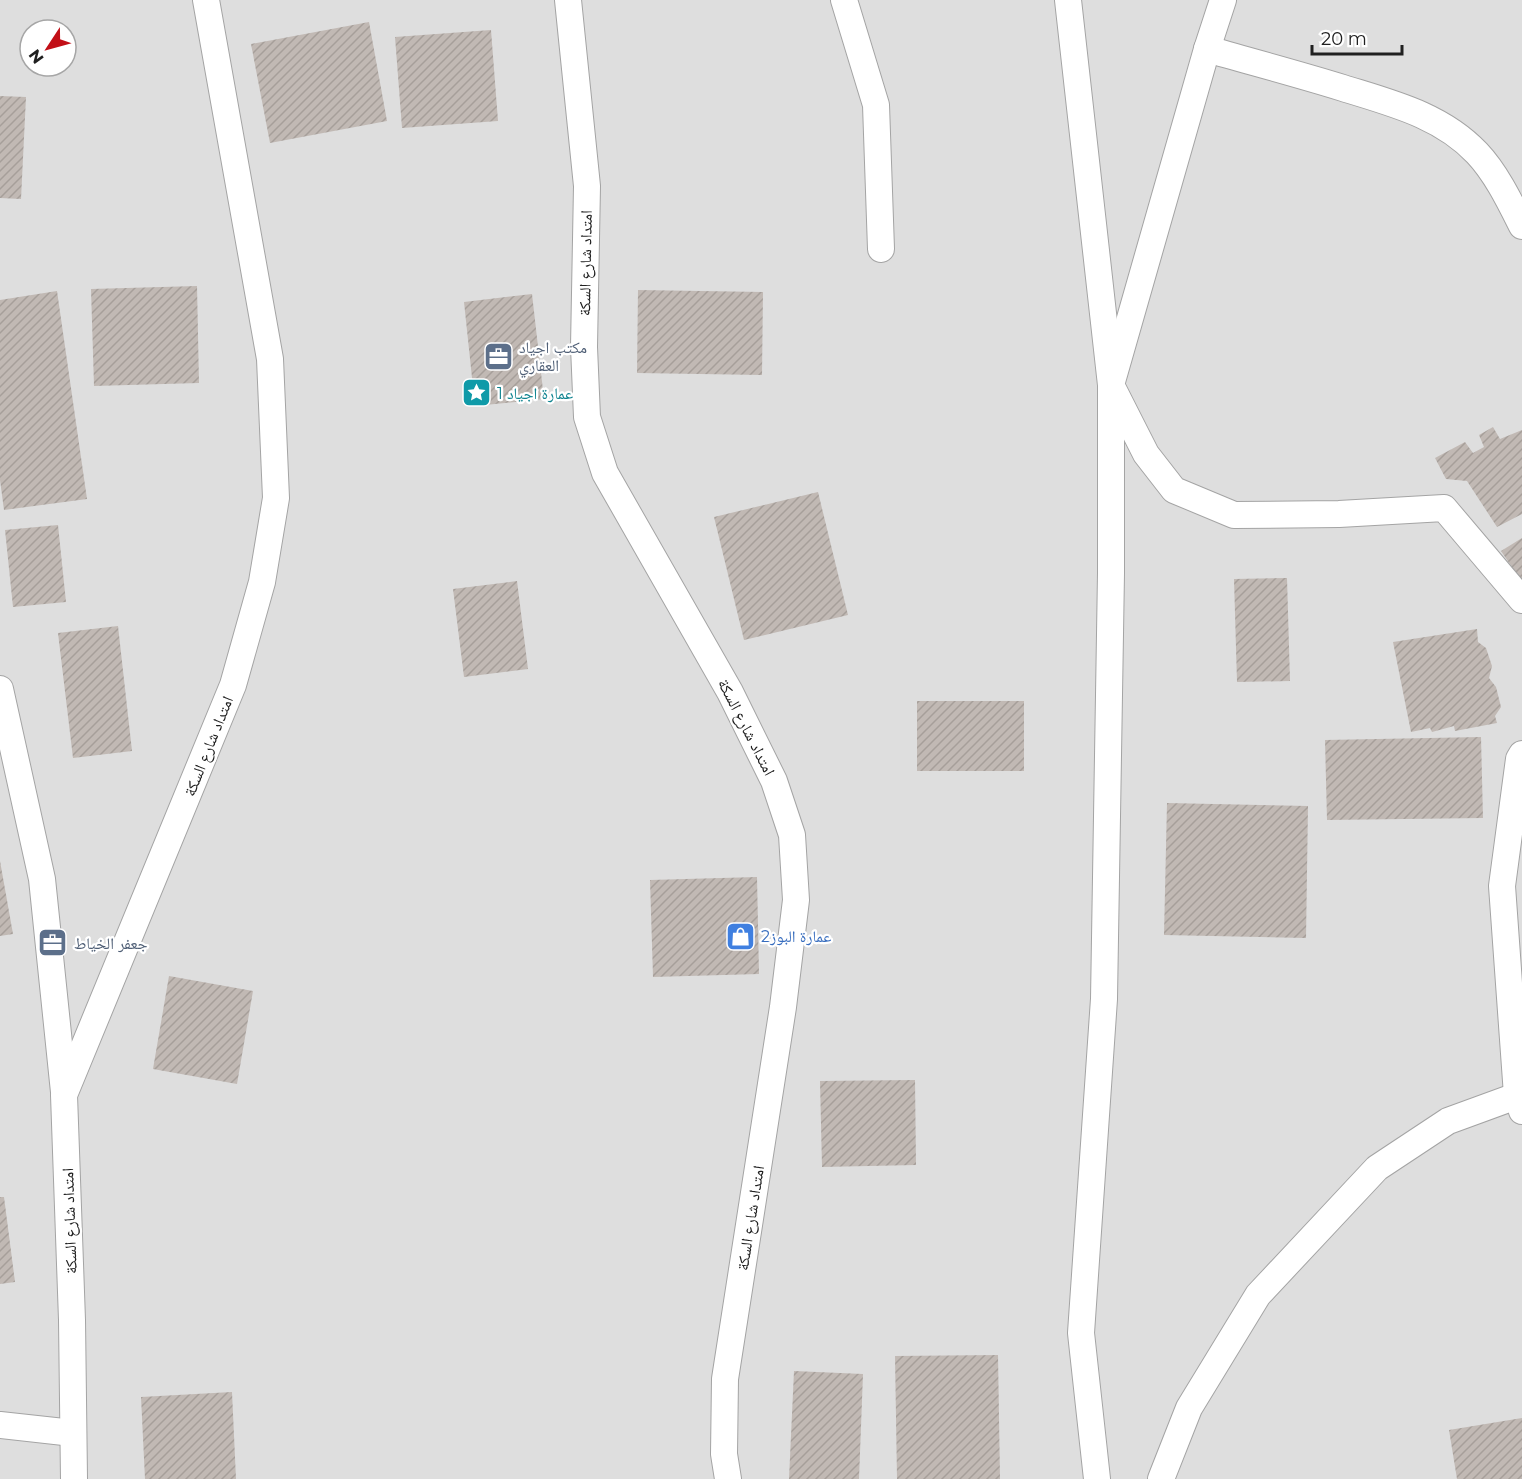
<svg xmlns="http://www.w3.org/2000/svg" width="1522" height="1479" font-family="Montserrat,'Noto Naskh Arabic',sans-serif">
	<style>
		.residential { fill: #dedede; fill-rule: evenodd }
		.building { fill: url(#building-hatch) }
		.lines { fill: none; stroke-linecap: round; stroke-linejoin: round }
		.minor-casing { stroke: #a4a4a4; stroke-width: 28 }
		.minor { stroke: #fff; stroke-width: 26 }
		.labels { text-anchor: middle; stroke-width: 4.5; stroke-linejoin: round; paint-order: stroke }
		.street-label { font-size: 16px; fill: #202020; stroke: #fff }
		.service-label { font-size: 16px; fill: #4e5e75; stroke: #fff; text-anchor: start }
		.culture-label { font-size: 16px; fill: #0d838f; stroke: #fff; text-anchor: start }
		.shop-label { font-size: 16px; fill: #366cbe; stroke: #fff; text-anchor: start }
	</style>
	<defs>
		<pattern id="building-hatch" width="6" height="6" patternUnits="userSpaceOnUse" patternTransform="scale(1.5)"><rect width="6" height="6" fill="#c1b9b4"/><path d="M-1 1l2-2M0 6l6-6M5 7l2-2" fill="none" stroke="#a69f9a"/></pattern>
	</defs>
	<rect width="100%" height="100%" fill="#f0ede8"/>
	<path class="residential" d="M0,0H1522V1479H0ZM30,30H66V66H30Z"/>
	<g class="building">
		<polygon points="369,22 387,121 270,143 251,44"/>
		<polygon points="491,30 498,121 402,128 395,37"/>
		<polygon points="0,96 26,97 21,199 0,198"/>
		<polygon points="197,286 199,383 94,386 91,289"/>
		<polygon points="638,290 763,292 762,375 637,373"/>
		<polygon points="57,291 87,499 4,510 0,480 0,300"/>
		<polygon points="532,294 544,399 475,406 464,302"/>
		<polygon points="1493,427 1500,439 1522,430 1522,514 1497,527 1467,481 1446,479 1435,458 1465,442 1473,453 1484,447 1479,435"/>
		<polygon points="818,492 848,615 744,640 714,517"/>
		<polygon points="58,525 66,602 13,607 5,530"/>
		<polygon points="1522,538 1522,582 1501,551"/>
		<polygon points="1287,578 1290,681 1237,682 1234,579"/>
		<polygon points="517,581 528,669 464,677 453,589"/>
		<polygon points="118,626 132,751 73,758 58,633"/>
		<polygon points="1477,629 1478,642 1486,648 1492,666 1489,678 1496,687 1501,707 1495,716 1497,723 1455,731 1454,726 1432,732 1430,728 1411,732 1393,642"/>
		<rect x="917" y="701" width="107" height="70"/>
		<polygon points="1481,737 1483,818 1327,820 1325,740"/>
		<polygon points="1167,803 1308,806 1306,938 1164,935"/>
		<polygon points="0,861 13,934 0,936"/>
		<polygon points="757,877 759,974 653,977 650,880"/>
		<polygon points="169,976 253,991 237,1084 153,1069"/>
		<polygon points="915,1080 916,1165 822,1167 820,1081"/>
		<polygon points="0,1197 4,1197 15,1282 0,1284"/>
		<polygon points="998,1355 1000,1479 897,1479 895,1356"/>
		<polygon points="794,1371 863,1374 859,1479 789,1479"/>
		<polygon points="232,1392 236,1479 145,1479 141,1397"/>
		<polygon points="1522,1418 1522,1479 1457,1479 1449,1430"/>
	</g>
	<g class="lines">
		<defs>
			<g id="minor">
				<polyline points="568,0 587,186 584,347 587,417 605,473 730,692 774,781 792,835 796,900 783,1007 725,1379 724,1454 728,1479"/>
				<polyline points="844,0 876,105 881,249"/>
				<polyline points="1068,0 1111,385 1146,454 1174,490 1234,515 1339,514 1444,508 1522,600"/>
				<path d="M1207,49C1252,62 1298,74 1343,88C1391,103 1441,115 1477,153C1496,173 1510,202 1522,226"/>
				<polyline points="0,689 42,879 64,1092"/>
				<polyline points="1522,1111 1517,1095 1502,886 1519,759 1522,754"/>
				<polyline points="0,1425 73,1433"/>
				<polyline points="74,1479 72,1320 64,1095 233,685 262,582 276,498 270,359 206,0"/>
				<polyline points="1097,1479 1081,1333 1104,999 1111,573 1111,385 1207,49 1223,0"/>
				<polyline points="1161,1479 1189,1408 1258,1295 1377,1168 1448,1121 1522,1094"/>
			</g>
		</defs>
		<use href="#minor" class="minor-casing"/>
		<use href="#minor" class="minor"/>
	</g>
	<defs>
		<symbol id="office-square" viewBox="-11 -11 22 22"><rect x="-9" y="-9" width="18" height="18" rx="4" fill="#5c6f8a" stroke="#fff"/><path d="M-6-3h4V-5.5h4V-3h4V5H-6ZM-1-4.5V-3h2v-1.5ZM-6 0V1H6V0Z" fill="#fff"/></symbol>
		<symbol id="sight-square" viewBox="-11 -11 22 22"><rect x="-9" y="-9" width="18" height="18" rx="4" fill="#0f9aa8" stroke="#fff"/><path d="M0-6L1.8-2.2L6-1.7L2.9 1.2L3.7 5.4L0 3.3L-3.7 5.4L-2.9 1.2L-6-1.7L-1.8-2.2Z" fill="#fff"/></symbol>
		<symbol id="shop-square" viewBox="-11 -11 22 22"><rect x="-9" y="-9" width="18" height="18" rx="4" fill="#3f7fe0" stroke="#fff"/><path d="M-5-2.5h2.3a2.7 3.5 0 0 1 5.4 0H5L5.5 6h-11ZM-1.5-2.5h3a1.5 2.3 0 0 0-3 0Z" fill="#fff"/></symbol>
	</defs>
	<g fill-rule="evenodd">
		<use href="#office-square" x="482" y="340" width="33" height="33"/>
		<use href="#sight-square" x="460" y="376" width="33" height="33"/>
		<use href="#shop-square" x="724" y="920" width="33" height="33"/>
		<use href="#office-square" x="36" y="926" width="33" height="33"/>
	</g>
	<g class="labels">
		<g class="street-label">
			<text transform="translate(585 263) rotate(-89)" y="6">امتداد شارع السكة</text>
			<text transform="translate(747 727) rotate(63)" y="6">امتداد شارع السكة</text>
			<text transform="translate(208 746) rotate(-68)" y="6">امتداد شارع السكة</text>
			<text transform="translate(750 1218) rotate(-81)" y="6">امتداد شارع السكة</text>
			<text transform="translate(69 1221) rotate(-92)" y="6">امتداد شارع السكة</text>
		</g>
		<g class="service-label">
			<text x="519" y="353">مكتب اجياد<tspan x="519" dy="18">العقاري</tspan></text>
			<text x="74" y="949">جعفر الخياط</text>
		</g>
		<g class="culture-label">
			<text x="497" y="399">عمارة اجياد 1</text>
		</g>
		<g class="shop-label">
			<text x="761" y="942">عمارة البوز2</text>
		</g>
	</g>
	<g transform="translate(48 48) rotate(234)"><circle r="28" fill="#ffffff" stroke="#a6a6a6" stroke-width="1.5"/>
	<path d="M0-4.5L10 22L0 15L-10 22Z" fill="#c20f17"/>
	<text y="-9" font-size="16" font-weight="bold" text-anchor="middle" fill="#202020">N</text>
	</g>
	<path d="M1312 45v9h90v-9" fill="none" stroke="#202020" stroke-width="3"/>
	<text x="1321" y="45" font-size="18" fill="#202020" stroke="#ffffff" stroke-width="4.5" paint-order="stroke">20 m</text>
</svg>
